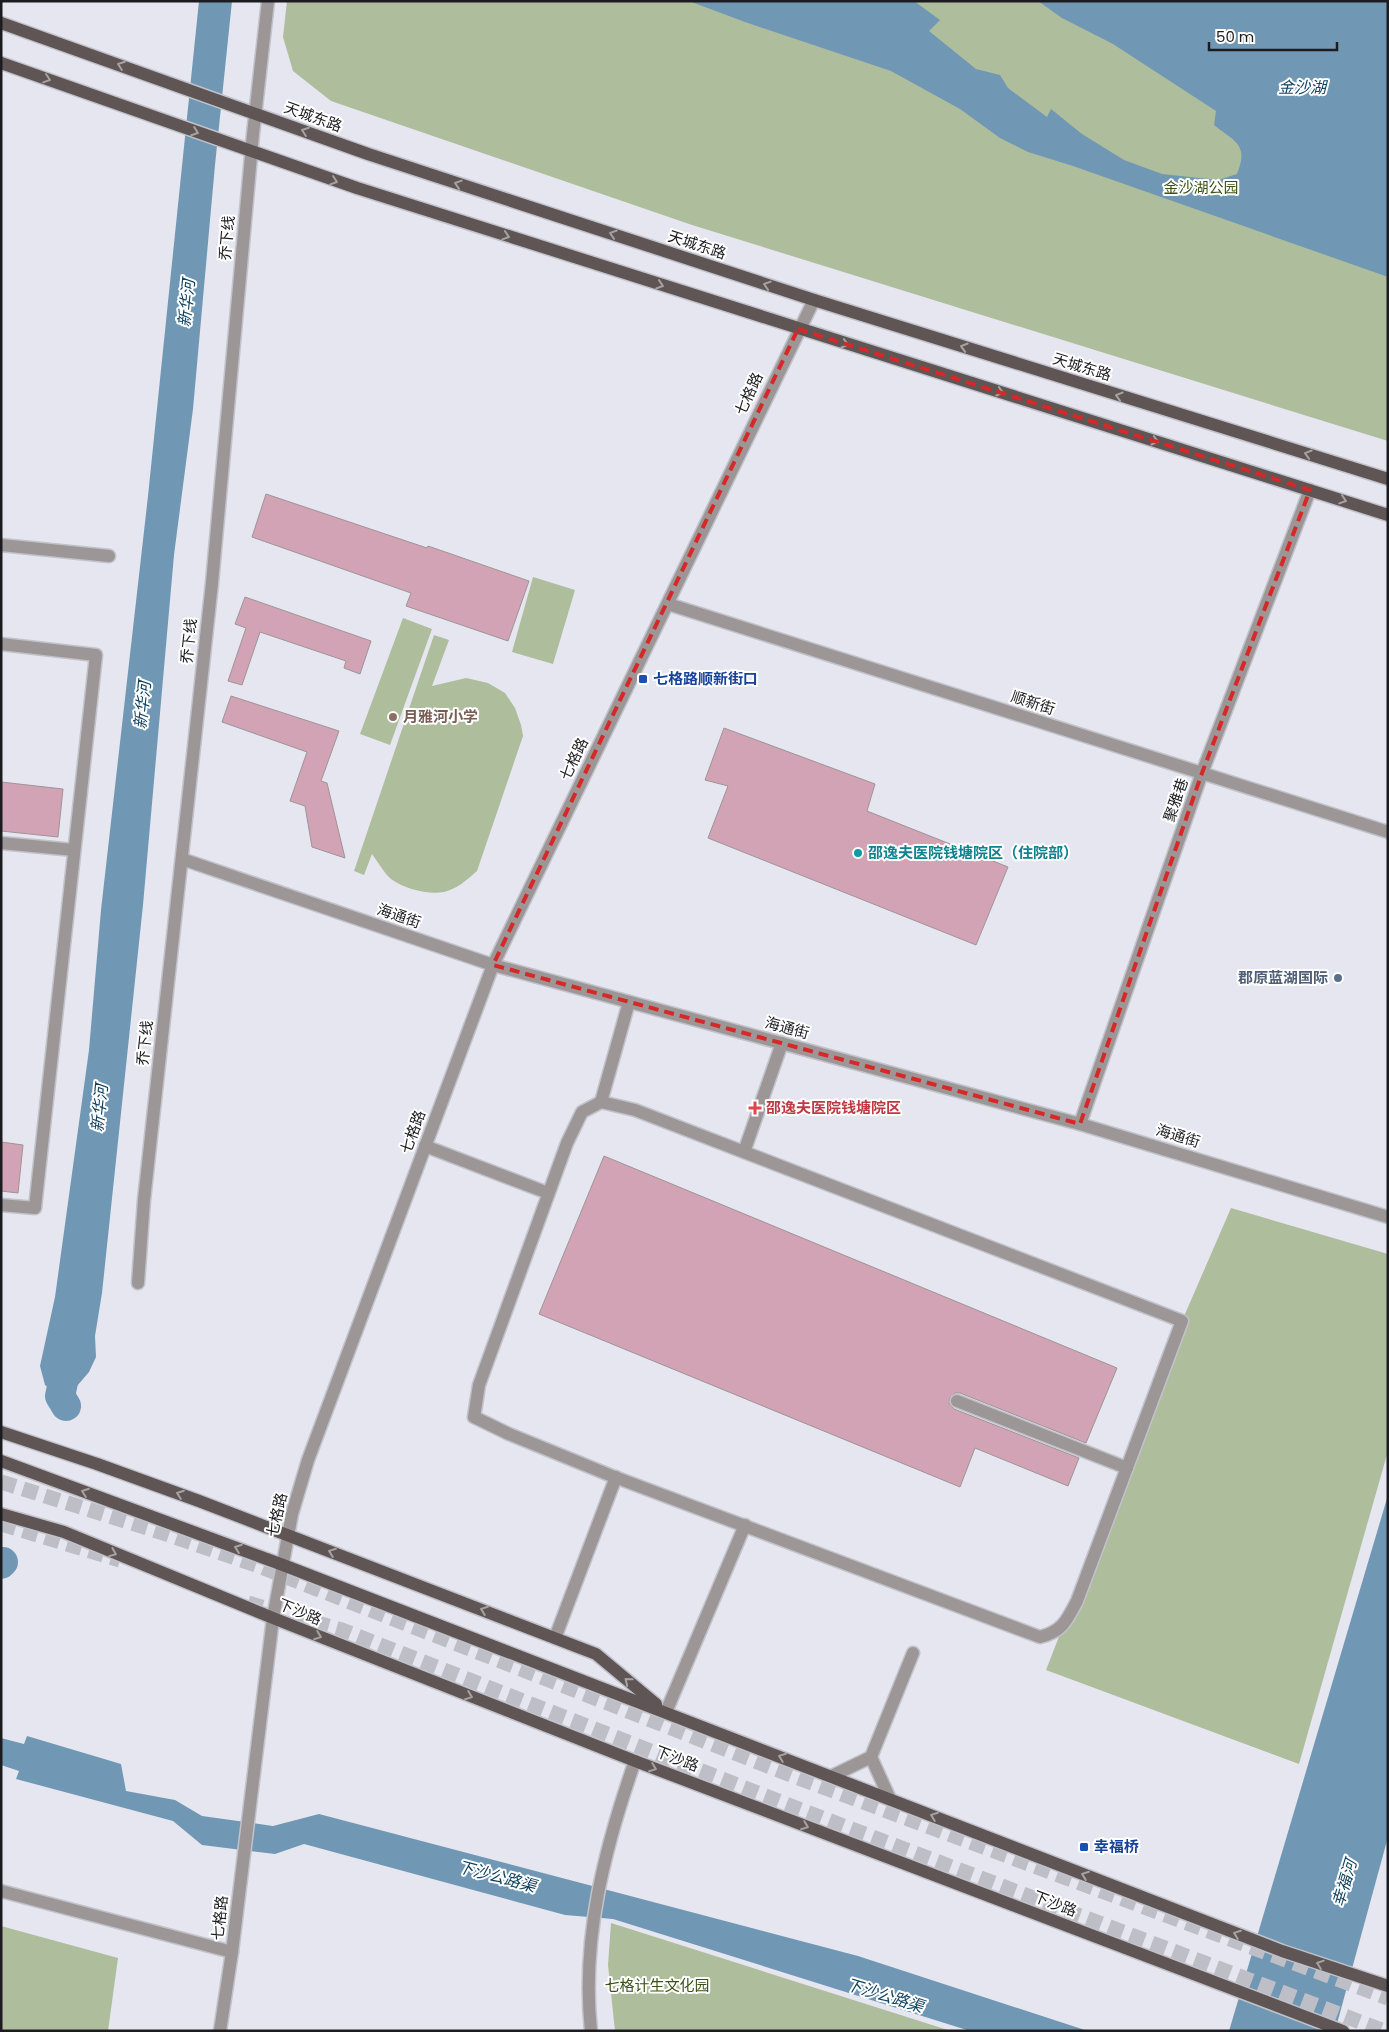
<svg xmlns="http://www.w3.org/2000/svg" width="1389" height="2032" font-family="Poppins,'Noto Sans SC',sans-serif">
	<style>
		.green { fill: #aebd9c }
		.water { fill: #7098b4 }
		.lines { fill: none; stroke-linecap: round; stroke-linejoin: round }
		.river { stroke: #7098b4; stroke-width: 30 }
		.building { fill: #d2a3b4; stroke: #9e9497 }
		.highway-tunnel { stroke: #bebec6; stroke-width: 15; stroke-dasharray: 15 8; stroke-linecap: butt }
		.minor-casing { stroke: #c2c2cb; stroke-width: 15 }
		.major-casing { stroke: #c2c2cb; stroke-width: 15 }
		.minor { stroke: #9c9796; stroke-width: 12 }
		.major { stroke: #5e5554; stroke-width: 12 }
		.oneway { stroke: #a6a2a1 }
		.marked { fill: none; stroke: #d62828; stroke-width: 4; stroke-dasharray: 10 6; stroke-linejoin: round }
		.transit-dot { fill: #1a4fb4; stroke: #fff; stroke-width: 2 }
		.education-dot { fill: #8d6e63; stroke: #fff; stroke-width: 2 }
		.culture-dot { fill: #0f9aa8; stroke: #fff; stroke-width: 2 }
		.service-dot { fill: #5c6f8a; stroke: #fff; stroke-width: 2 }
		.health-dot { fill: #e0444e; stroke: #fff; stroke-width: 2 }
		.labels { text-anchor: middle; stroke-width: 4; stroke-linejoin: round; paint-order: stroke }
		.street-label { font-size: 15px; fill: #1c1c20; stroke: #fff }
		.park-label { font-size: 15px; fill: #3a5216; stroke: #fff }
		.transit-label { font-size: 15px; font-weight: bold; fill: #164399; stroke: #fff; text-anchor: start }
		.education-label { font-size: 15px; font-weight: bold; fill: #785e54; stroke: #fff; text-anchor: start }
		.culture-label { font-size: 15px; font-weight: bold; fill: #0d838f; stroke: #fff; text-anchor: start }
		.service-label { font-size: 15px; font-weight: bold; fill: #4e5e75; stroke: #fff; text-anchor: end }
		.health-label { font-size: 15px; font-weight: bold; fill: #be3a42; stroke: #fff; text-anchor: start }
		.water-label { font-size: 16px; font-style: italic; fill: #10425f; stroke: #fff }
	</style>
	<rect width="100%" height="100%" fill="#e6e6f0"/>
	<g class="green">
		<polygon points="287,1 1388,1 1388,441 692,225 331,101 293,71 283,37"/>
		<polygon points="533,577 575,590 553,664 512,652"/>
		<polygon points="403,618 432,629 390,745 360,734"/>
		<path d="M434,635L449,640L432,686L466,678L488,683L505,693L515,708L521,725L523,736L477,871C468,879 457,889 444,892C428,895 405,889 391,879C384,873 378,862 372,854L364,875L354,871Z"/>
		<polygon points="1231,1208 1388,1254 1388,1451 1299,1764 1046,1670 1182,1321"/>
		<polygon points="611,1923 951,2031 615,2031 608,1965"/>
		<polygon points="1,1926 118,1958 108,2031 1,2031"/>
	</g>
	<g class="water">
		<polygon points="199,1 232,1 215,165 193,409 174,555 143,905 102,1293 95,1336 96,1357 89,1372 71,1393 60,1396 45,1385 40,1366 55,1297 89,1050 101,910 148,496"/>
		<path d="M689,1H914L940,20L929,31L976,69L1000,75L1008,88L1047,117L1051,109L1082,134L1124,160L1162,174L1218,180L1237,174C1249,144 1235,142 1214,125L1216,111L1113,44L1062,18L1038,1H1388V277L1073,166L1028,152L1000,138L960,109L891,71L745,22Z"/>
		<polygon points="1388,1495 1388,1837 1335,2031 1229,2031"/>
		<polygon points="27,1736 121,1764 126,1791 175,1800 202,1816 273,1826 319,1814 858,1956 1088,2031 970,2031 613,1919 565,1915 304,1844 275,1854 202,1845 173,1821 16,1779 19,1771 1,1765 1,1738 24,1744"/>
	</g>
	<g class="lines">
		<g class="river">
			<polyline points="66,1406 60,1396 69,1355"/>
			<polyline points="1,1564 3,1562"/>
		</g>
	</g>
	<g class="building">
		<polygon points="266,494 427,548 428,546 529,581 508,641 406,606 411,593 252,537"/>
		<polygon points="245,597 371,641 360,674 344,668 346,661 260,632 242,685 228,681 246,628 235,624"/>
		<polygon points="231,696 339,731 321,781 327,783 345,858 312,847 305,806 290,801 307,752 222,722"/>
		<polygon points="724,728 875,784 867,811 1008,867 976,945 708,838 728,786 705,780"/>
		<polygon points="1,782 63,789 58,837 1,831"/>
		<polygon points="1,1142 23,1145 18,1193 1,1191"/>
		<polygon points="604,1156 1117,1368 1086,1443 960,1393 955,1393 950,1398 949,1403 954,1409 1079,1458 1068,1486 975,1448 960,1487 539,1314"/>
	</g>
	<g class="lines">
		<g class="highway-tunnel">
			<polyline points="1,1482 160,1532 256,1565 796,1777 1388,1998"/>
			<polyline points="1,1524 120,1560"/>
			<polyline points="248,1603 342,1630 796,1808 1384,2031"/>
		</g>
		<defs>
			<g id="minor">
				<polyline points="1,545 109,556"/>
				<polyline points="668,604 1388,832"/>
				<polyline points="1,644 96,655 35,1208 1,1205"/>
				<polyline points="1,843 74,850"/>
				<polyline points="182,859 493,965 1080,1124 1388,1217"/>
				<path d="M601,1102L635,1110L1182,1321L1077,1601C1067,1620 1063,1631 1040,1637L612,1476L509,1434L474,1417L479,1385L567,1143L582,1112Z"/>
				<polyline points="601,1102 629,1002"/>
				<polyline points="1080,1124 1202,773 1310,490"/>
				<polyline points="425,1146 548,1193"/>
				<polyline points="744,1152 782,1043"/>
				<polyline points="138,1283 144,1200 212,583 253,134 268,1"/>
				<polyline points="957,1401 1127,1468"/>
				<polyline points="555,1638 616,1477"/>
				<polyline points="666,1712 745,1525"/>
				<polyline points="871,1757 890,1799"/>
				<polyline points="832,1776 871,1757 913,1653"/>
				<polyline points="1,1891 232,1952"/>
				<polyline points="220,2031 232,1952 273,1618 292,1514 308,1460 493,965 814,300"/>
				<path d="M591,2031C581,1939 605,1847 635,1761"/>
			</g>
			<g id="major">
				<polyline points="1,23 368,154 814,300 1388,479"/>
				<polyline points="1,63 357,188 1388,515"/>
				<polyline points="1,1432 97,1464 199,1501 596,1654 656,1704"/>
				<polyline points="1,1461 283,1565 1282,1951 1388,1986"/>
				<polyline points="1,1514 64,1532 273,1618 635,1761 1343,2031"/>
			</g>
		</defs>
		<use href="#minor" class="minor-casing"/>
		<use href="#major" class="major-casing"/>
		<use href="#minor" class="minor"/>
		<use href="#major" class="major"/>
	</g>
	<defs><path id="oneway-chevron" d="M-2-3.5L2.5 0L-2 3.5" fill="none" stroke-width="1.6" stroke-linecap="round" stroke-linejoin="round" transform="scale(1.25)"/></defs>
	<g class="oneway">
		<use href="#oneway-chevron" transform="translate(121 65) rotate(-160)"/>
		<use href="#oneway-chevron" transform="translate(47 79) rotate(19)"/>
		<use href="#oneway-chevron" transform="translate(305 131) rotate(-160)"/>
		<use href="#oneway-chevron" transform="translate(195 132) rotate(20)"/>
		<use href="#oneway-chevron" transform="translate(334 181) rotate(19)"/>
		<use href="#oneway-chevron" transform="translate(458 184) rotate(-162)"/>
		<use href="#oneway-chevron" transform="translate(613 234) rotate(-162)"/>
		<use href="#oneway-chevron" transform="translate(506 236) rotate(18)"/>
		<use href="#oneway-chevron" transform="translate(660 285) rotate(18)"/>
		<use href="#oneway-chevron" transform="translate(767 285) rotate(-162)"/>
		<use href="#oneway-chevron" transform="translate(845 344) rotate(17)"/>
		<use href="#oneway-chevron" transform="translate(964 347) rotate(-163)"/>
		<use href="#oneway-chevron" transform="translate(1000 392) rotate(17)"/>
		<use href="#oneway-chevron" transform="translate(1119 396) rotate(-163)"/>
		<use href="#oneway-chevron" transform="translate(1155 441) rotate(17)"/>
		<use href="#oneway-chevron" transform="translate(1308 454) rotate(-163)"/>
		<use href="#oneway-chevron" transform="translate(1343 500) rotate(18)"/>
		<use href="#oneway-chevron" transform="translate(85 1492) rotate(-160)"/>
		<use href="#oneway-chevron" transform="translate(180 1494) rotate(-160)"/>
		<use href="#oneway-chevron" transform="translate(238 1548) rotate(-160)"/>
		<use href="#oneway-chevron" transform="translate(332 1552) rotate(-159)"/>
		<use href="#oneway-chevron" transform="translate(113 1553) rotate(22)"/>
		<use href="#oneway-chevron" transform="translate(484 1610) rotate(-159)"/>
		<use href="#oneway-chevron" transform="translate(318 1636) rotate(21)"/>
		<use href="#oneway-chevron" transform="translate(628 1681) rotate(-141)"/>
		<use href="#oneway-chevron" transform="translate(469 1696) rotate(21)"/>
		<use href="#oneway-chevron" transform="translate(782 1757) rotate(-159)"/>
		<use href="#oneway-chevron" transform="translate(653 1768) rotate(21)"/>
		<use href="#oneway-chevron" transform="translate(934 1816) rotate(-159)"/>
		<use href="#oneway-chevron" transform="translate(805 1826) rotate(21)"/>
		<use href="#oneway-chevron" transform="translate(1085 1875) rotate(-159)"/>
		<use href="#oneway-chevron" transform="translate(1237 1934) rotate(-159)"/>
		<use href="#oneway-chevron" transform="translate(1320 1964) rotate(-161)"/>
	</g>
	<path class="marked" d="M798,329L1310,490L1202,773L1080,1124L493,965Z"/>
	<g class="transit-dot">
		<rect x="638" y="674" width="10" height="10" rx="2.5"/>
		<rect x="1079" y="1842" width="10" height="10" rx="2.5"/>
	</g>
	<circle class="education-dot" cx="393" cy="717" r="5"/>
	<circle class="culture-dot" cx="858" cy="853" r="5"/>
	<circle class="service-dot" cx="1338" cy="978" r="5"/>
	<path class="health-dot" d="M752.5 1100.5h5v5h5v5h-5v5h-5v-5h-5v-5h5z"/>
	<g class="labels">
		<g class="street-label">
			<text transform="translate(313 117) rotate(20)" y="5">天城东路</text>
			<text transform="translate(227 238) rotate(-85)" y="5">乔下线</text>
			<text transform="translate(697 245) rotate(18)" y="5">天城东路</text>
			<text transform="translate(1082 367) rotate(17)" y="5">天城东路</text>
			<text transform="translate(749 394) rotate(-65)" y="5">七格路</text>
			<text transform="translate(189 641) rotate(-84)" y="5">乔下线</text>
			<text transform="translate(1033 703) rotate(18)" y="5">顺新街</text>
			<text transform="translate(574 759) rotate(-64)" y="5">七格路</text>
			<text transform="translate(1176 800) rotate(-71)" y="5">聚雅巷</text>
			<text transform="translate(399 916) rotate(19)" y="5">海通街</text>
			<text transform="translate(787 1028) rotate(15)" y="5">海通街</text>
			<text transform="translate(145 1043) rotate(-84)" y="5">乔下线</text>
			<text transform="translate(413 1132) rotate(-70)" y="5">七格路</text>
			<text transform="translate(1178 1136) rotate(17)" y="5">海通街</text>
			<text transform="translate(277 1515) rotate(-77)" y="5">七格路</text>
			<text transform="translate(300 1612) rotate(22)" y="5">下沙路</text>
			<text transform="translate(677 1759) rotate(21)" y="5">下沙路</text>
			<text transform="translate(1055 1904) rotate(21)" y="5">下沙路</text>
			<text transform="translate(220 1918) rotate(-84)" y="5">七格路</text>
		</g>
		<g class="park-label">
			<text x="1201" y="193">金沙湖公园</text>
			<text x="657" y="1991">七格计生文化园</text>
		</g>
		<g class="transit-label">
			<text x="653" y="684">七格路顺新街口</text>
			<text x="1094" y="1852">幸福桥</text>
		</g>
		<g class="education-label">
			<text x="403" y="722">月雅河小学</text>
		</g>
		<g class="culture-label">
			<text x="868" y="858">邵逸夫医院钱塘院区（住院部）</text>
		</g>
		<g class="service-label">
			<text x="1328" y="983">郡原蓝湖国际</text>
		</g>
		<g class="health-label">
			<text x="766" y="1113">邵逸夫医院钱塘院区</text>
		</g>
		<g class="water-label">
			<text x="1302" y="93">金沙湖</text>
			<text transform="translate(186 303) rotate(-84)" y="6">新华河</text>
			<text transform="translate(142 705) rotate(-84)" y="6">新华河</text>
			<text transform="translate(99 1108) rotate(-84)" y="6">新华河</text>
			<text transform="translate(497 1876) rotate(15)" y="6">下沙公路渠</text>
			<text transform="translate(1344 1883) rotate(-73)" y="6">幸福河</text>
			<text transform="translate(885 1995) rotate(17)" y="6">下沙公路渠</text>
		</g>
	</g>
	<rect width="1389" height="2032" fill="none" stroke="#1c1c20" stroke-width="5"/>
	<path d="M1209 42v8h128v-8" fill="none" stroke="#1c1c20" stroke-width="2.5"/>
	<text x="1216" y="42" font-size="15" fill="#1c1c20" stroke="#ffffff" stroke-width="4" paint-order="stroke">50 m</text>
</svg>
